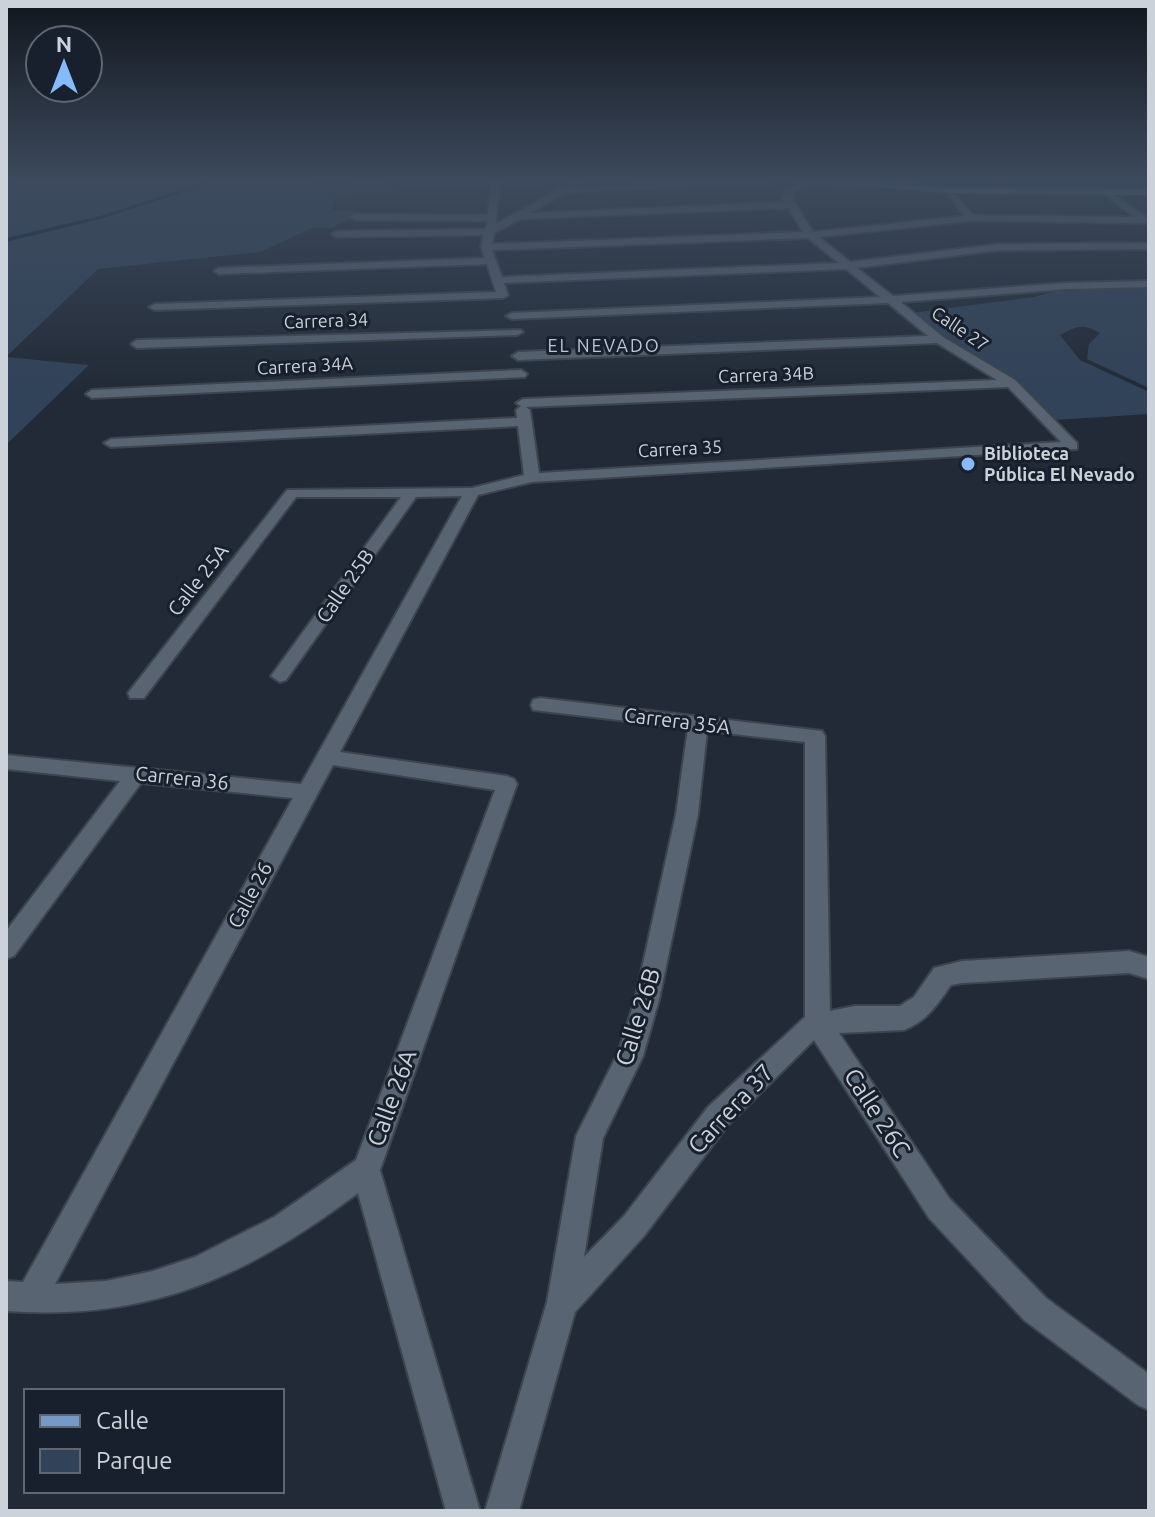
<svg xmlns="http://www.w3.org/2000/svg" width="1155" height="1517" font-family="Ubuntu,sans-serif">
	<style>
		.green { fill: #314359 }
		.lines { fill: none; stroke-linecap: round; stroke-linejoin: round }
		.stream { fill: #011936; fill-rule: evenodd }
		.minor-casing { stroke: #3c454e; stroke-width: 4 }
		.major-casing { stroke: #3c454e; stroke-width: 4 }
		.minor { fill: #596472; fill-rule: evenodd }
		.major { fill: #769ac5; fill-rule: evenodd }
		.poi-dot { fill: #86bbfb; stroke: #17202c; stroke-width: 3 }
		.labels { text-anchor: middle; stroke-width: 6; stroke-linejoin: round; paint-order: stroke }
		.far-street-label { font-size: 18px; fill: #ccd2da; stroke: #17202c }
		.far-neighbourhood-label { font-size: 18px; letter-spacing: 2px; fill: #b9c6d5; stroke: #17202c }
		.far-poi-label { font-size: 18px; font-weight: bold; fill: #ccd2da; stroke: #17202c; text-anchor: start }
		.street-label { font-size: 20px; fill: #ccd2da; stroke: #17202c }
		.near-street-label { font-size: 24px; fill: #ccd2da; stroke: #17202c }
	</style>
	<rect width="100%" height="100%" fill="#212a36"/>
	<g class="green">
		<polygon points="22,181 309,181 316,187 375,181 397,193 335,197 332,210 362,212 332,228 312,228 260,252 98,269 6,357 89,365 6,445 6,187"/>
		<path d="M1073,286L1149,289V388L1087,359L1089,344L1100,333C1082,323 1078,326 1060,335L1080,360L1149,392V414L1054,420L912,313L1034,297Z"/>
	</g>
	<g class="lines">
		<polygon class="stream" points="209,181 217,181 104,218 6,242 6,238 100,216"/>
		<defs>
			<g id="minor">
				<path d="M491,181H499L496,224L574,181H584L574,188L765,181L565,193L530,213L785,202L782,198L786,187L816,181L793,191L792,198L813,232L964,216L945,190L949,187L973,215L1135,217L1103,194L1106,189L1149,219V223L970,221L819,237L850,262L1000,244L1149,243V249L1000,250L857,268L893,296L1066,283L1149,281V287L1066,289L901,302L943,337L1015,380L1077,443V449L532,482L478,495L340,752L507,776L514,779L517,784L380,1170L480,1511H446L358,1193C245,1278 148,1321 6,1311V1281L23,1282L293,798L141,783L14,956L6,959V931L120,781L6,769V755L301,784L462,496L416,497L286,680L280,682L271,676L274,672L401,497H296L144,698H130L128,693L287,490L472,488L524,475L518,426L111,447L104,443L111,439L517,418L516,410L521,406L516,403L523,399L997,380L937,343L518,360L512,356L518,352L928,336L888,303L512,319L506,316L512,313L880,297L846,269L504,283L508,295L503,298L155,310L149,307L155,304L496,292L487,264L219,274L214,271L219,268L485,258L481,247L484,235L337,237L332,234L337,231L485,229L488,221L355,220L350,217L355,214L488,215ZM788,208L803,232L492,244L494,233L520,219ZM808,238L839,263L502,277L492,250ZM1008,387L1061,442L539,473L530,410L526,407ZM333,765L495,790L356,1160L274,1217L195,1257L153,1271L106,1281L55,1284Z"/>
				<polygon points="850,181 883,181 838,187 834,184"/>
				<polygon points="521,330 523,332 517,335 137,348 131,344 137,340"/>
				<polygon points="521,370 527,374 525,377 92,398 86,394 92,390"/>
				<path d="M540,698L822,731L825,736L830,1011L855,1006H900L914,997L934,968L962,961L1129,951L1149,957V979L1129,973L962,983L951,985C937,1005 927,1021 904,1030L839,1033L949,1198L1046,1298L1149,1374V1410L1138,1405L1024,1320L929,1218L814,1040L728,1125L644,1236L575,1312L519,1511H485L547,1302L576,1136L618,1053L635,1000L676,814L688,728L533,710L531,705L533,700ZM707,731L805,742V1017L708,1107L624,1216L584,1257L603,1138L643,1056L659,1000L698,814Z"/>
			</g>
			<polygon id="major" points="806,181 949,187 1149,189 1149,195 949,193"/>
		</defs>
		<use href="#minor" class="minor-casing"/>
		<use href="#major" class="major-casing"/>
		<use href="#minor" class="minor"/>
		<use href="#major" class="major"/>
	</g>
	<linearGradient id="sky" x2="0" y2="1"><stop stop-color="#12171e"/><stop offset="0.46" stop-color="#3d4a5d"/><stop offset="1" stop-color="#3d4a5d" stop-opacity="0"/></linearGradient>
	<rect width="1155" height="393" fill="url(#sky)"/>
	<circle class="poi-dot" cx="968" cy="464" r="8"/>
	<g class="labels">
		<g class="far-street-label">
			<text transform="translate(326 321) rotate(-2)" y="6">Carrera 34</text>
			<text transform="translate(960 329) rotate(34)" y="6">Calle 27</text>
			<text transform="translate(305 366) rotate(-3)" y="6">Carrera 34A</text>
			<text transform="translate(766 375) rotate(-2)" y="6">Carrera 34B</text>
			<text transform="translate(680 449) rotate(-3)" y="6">Carrera 35</text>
		</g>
		<g class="far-neighbourhood-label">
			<text x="604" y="352">EL NEVADO</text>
		</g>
		<g class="far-poi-label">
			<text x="984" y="460">Biblioteca<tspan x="984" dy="21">Pública El Nevado</tspan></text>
		</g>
		<g class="street-label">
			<text transform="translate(198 580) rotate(-52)" y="7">Calle 25A</text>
			<text transform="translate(345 586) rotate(-55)" y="7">Calle 25B</text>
			<text transform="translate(677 721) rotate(7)" y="7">Carrera 35A</text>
			<text transform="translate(182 778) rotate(6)" y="7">Carrera 36</text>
			<text transform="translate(250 895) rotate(-62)" y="7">Calle 26</text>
		</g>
		<g class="near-street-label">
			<text transform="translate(638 1017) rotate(-73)" y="8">Calle 26B</text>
			<text transform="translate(392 1098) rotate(-70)" y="8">Calle 26A</text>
			<text transform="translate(731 1109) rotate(-47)" y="8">Carrera 37</text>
			<text transform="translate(877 1113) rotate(57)" y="8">Calle 26C</text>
		</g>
	</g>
	<rect width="1155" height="1517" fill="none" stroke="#ccd2da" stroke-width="16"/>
	<rect x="24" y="1389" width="260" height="104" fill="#17202c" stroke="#5f6772" stroke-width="2"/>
	<rect x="40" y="1415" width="40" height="12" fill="#769ac5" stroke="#5f6772" stroke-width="2"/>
	<text x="96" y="1429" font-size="24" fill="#ccd2da">Calle</text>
	<rect x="40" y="1449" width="40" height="24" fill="#314359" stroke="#5f6772" stroke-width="2"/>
	<text x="96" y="1469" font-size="24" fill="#ccd2da">Parque</text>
	<g transform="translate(64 64)"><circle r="38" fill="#17202c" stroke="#5f6772" stroke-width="2"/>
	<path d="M0-6L14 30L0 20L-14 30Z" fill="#86bbfb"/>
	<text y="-12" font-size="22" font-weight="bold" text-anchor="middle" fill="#ccd2da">N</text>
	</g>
</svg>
